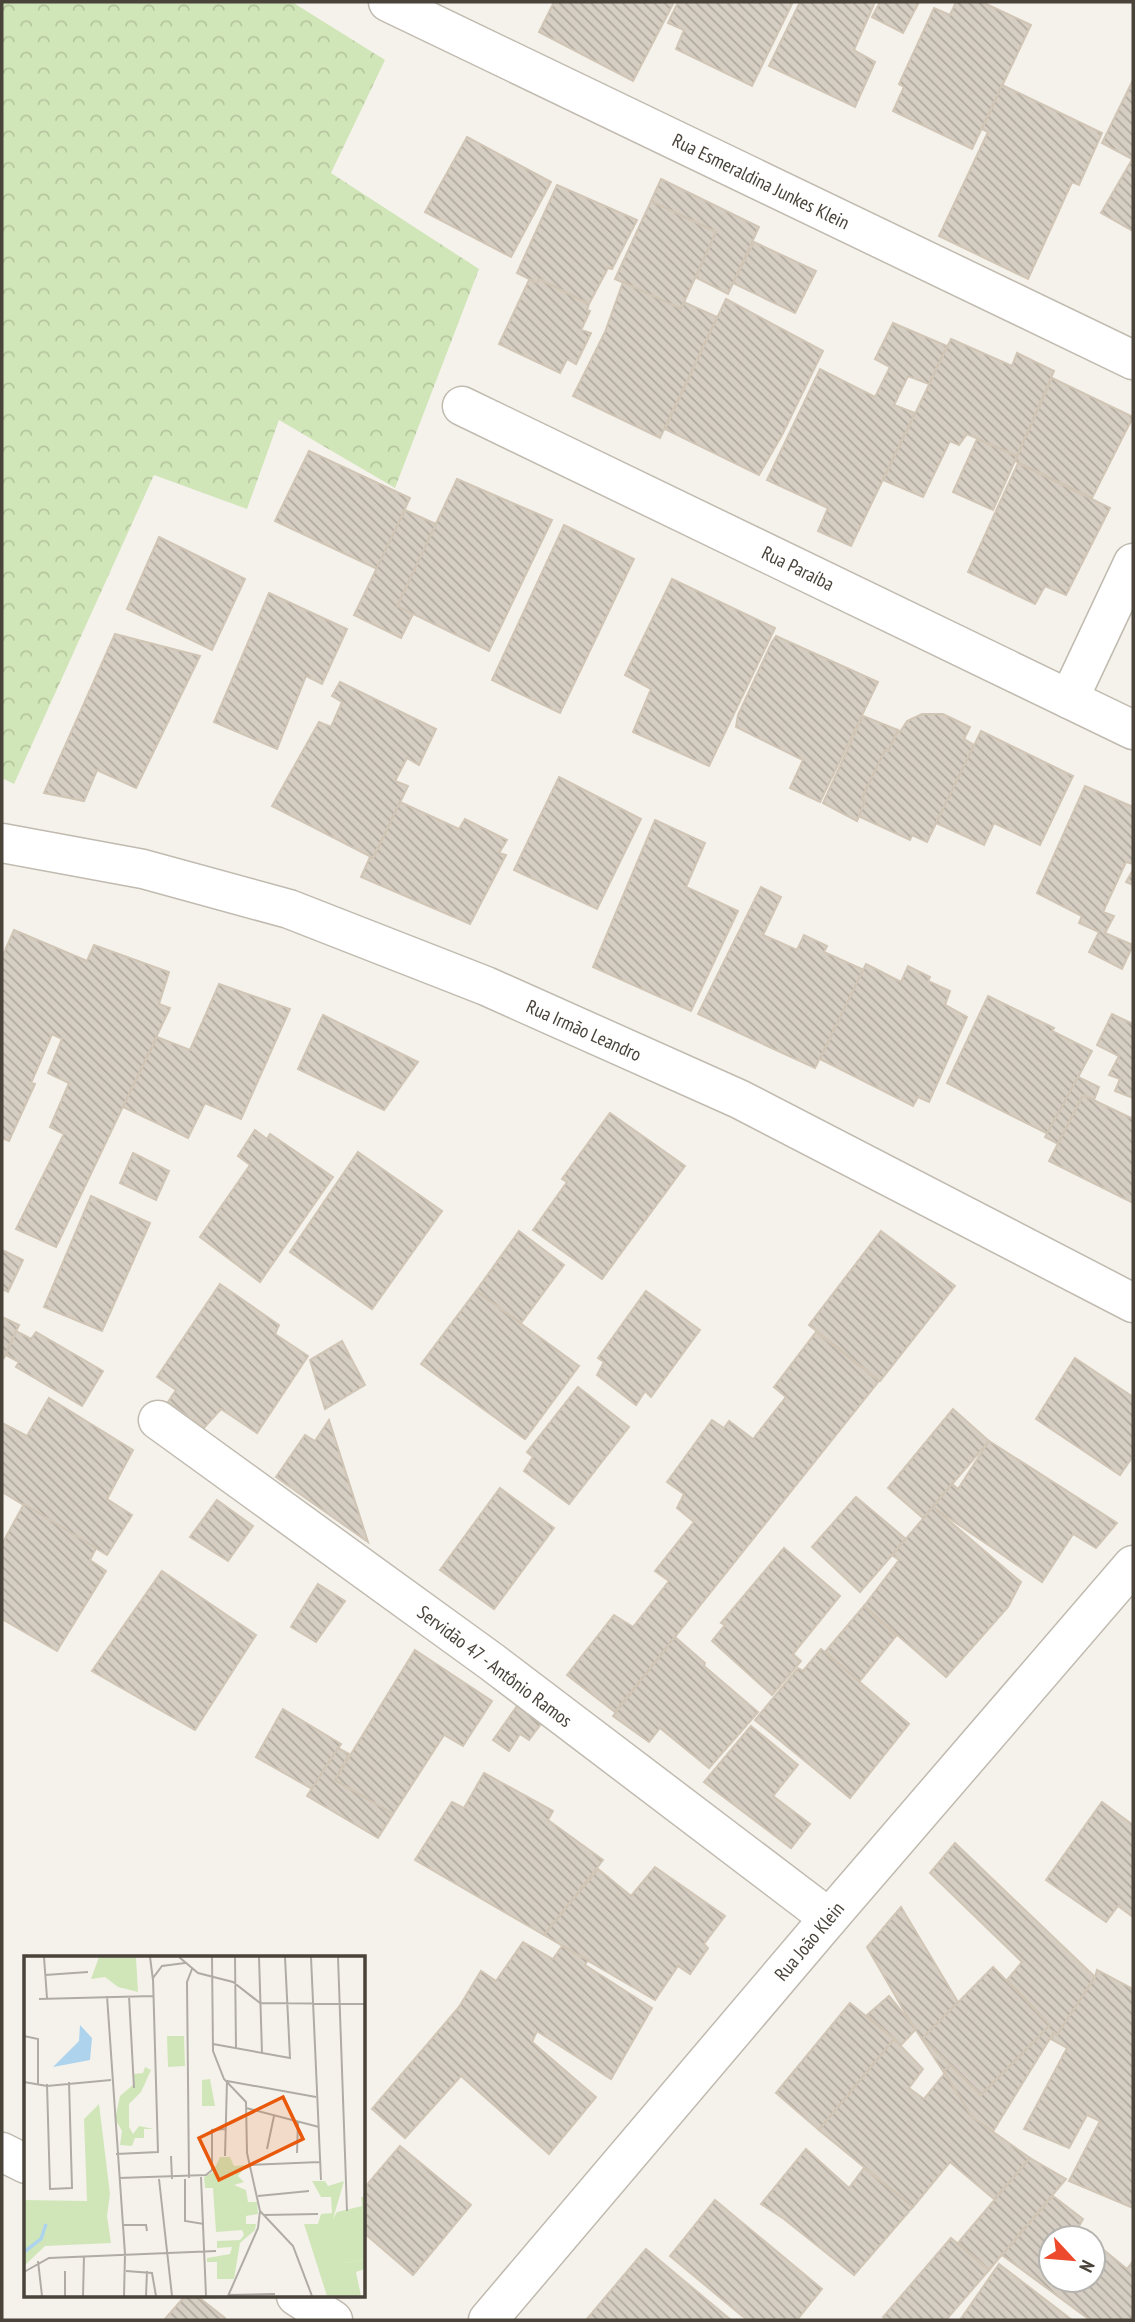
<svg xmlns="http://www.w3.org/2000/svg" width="1135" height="2322" font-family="'PT Sans Narrow',sans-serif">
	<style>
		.forest { fill: url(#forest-crowns) }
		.building { fill: url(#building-back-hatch); stroke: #d1c6b6; stroke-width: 2 }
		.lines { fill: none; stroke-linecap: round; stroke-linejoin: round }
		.minor-casing { stroke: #c0baaf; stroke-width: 41 }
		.minor { stroke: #fff; stroke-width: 38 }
		.labels { text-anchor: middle; stroke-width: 7; stroke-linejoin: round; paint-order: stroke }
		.street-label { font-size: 19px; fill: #49433a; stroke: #fff }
		.inset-river { fill: none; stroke: #add3ed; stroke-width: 3.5 }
		.inset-road { fill: none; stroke: #b0aca5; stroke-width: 2 }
		.view { fill: #e8590c; fill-opacity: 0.15; stroke: #e8590c; stroke-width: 3.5 }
		.inset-edge { fill: none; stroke: #49433a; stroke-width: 3.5 }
	</style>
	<defs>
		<pattern id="forest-crowns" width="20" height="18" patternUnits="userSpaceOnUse" patternTransform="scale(1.75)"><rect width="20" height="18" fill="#d1e6b8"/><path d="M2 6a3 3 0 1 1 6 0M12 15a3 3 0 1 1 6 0" fill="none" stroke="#b5c69f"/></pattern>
		<pattern id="building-back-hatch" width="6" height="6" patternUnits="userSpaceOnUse" patternTransform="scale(1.75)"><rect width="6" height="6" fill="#d6cec2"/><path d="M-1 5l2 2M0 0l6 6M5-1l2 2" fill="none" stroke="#b0a99f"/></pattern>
	</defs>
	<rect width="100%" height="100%" fill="#f5f2ec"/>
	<polygon class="forest" points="2,2 292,2 385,60 331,173 479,269 395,488 279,420 247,509 154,475 14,784 2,778"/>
	<g class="building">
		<polygon points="554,2 674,2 633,81 539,32"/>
		<polygon points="678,2 793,2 752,86 676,49 684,30 668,23"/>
		<polygon points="800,2 875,2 854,50 875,62 855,107 769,66"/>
		<polygon points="880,2 919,2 903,33 872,17"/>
		<polygon points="956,2 982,2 1031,25 972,149 893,111 904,87 899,84 934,8 950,15"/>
		<polygon points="1133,80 1133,158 1132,159 1102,143"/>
		<polygon points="1002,85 1102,133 1079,185 1072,182 1028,279 939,236 988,132 982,129"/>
		<polygon points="467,137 551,182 511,257 425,212"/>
		<polygon points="1133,158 1133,231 1101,213"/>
		<polygon points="661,179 759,227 728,294 695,277 716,232 651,201"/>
		<polygon points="557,185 637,220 612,269 608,268 589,304 539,279 537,283 517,273"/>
		<polygon points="651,201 716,232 681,309 615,279"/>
		<polygon points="754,242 816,271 795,313 733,283"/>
		<polygon points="539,279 589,304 587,310 590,311 581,330 591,333 576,364 567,359 560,373 499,344 529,280 537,283"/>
		<polygon points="623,282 681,309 684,302 717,317 660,438 573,396 605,332"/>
		<polygon points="726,299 823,351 782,435 759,475 665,429"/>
		<polygon points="893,323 947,346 929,384 908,376 894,405 915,413 851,546 818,531 828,508 767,480 820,369 875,397 890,367 875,359"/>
		<polygon points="951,339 1012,366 1017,353 1054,371 1017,456 967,434 959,445 950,441 923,497 883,480"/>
		<polygon points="1052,378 1133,417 1092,498 1015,461"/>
		<polygon points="977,439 1017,456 993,510 953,492"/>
		<polygon points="309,451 410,498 377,569 275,521"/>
		<polygon points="1018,463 1110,508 1066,595 1045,586 1035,604 968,572"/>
		<polygon points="457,479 552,520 489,651 397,606"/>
		<polygon points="405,510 436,524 397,606 413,614 401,638 354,615"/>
		<polygon points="564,525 634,559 560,713 492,680"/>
		<polygon points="159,537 245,579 212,650 127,609"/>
		<polygon points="672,579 775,628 709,766 633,732 651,689 625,675"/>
		<polygon points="269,593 347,629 322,684 306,676 277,749 214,722"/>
		<polygon points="115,634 200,656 136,788 97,770 84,801 44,793"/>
		<polygon points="776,636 878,682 820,802 790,788 803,760 736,727 738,715 772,642"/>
		<polygon points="340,682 436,729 419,765 407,758 395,781 408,786 373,858 272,806 319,722 331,727 342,702 332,696"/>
		<polygon points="922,714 943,714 970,727 964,739 974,745 927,842 912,835 910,840 858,816 865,801 862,798 885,750 888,751 898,730 900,732 907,721"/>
		<polygon points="863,716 898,730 888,751 885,750 862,798 865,801 857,821 823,803"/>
		<polygon points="981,731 1073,776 1040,845 994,823 984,845 936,823"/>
		<polygon points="559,777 641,819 597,909 514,870"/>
		<polygon points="1085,786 1133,807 1133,864 1126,862 1103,912 1114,916 1105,933 1133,945 1122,969 1089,952 1099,932 1079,923 1082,916 1037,893"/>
		<polygon points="400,802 459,829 465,819 507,840 499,853 506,855 470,924 361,877 370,857 373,858"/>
		<polygon points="655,820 705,843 686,887 738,911 691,1011 593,967"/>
		<polygon points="1133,870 1133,885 1126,882"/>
		<polygon points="761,887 781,897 763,935 797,950 804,935 827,946 824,952 864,970 815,1068 698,1014"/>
		<polygon points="14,930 87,961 94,945 169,972 159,1004 170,1008 56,1247 16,1229 64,1134 50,1127 69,1083 48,1073 62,1039 52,1034 31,1083 35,1084 9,1141 2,1138 2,957"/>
		<polygon points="866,964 901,982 908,966 930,977 928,981 950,991 945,1005 967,1017 929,1102 918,1097 913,1106 820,1059"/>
		<polygon points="219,984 290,1009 241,1119 205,1103 188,1138 123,1107 157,1037 190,1050"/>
		<polygon points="988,996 1054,1028 1052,1031 1092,1051 1048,1134 947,1083"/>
		<polygon points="1112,1014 1133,1024 1133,1098 1115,1091 1120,1079 1109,1075 1119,1056 1097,1045"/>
		<polygon points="323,1015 418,1062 384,1110 298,1069"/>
		<polygon points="1078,1077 1099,1087 1094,1100 1083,1095 1058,1144 1045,1137"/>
		<polygon points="1083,1095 1133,1119 1133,1203 1049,1161"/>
		<polygon points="610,1113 685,1166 602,1279 533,1230 567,1182 562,1179"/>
		<polygon points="255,1130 267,1139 270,1134 333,1177 260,1282 200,1237 250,1165 238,1156"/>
		<polygon points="358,1152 442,1211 372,1309 290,1252"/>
		<polygon points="133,1153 169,1171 156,1200 120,1183"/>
		<polygon points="91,1196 150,1223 102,1331 44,1307"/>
		<polygon points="519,1231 564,1265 521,1323 476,1291"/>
		<polygon points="881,1231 955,1286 880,1381 809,1325"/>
		<polygon points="2,1250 23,1260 8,1292 2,1289"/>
		<polygon points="220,1284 279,1325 275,1334 308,1356 257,1433 221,1409 204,1428 168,1402 176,1390 157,1377"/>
		<polygon points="476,1291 579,1366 525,1439 421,1364"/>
		<polygon points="646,1291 700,1330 651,1397 645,1391 636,1405 597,1375 604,1362 598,1358"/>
		<polygon points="2,1317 19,1325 4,1358 2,1356"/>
		<polygon points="16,1331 31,1339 36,1332 103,1371 82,1406 16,1367 19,1362 6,1355"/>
		<polygon points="816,1332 879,1381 615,1712 567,1675 614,1615 633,1627 669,1581 655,1571 694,1522 677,1508 684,1494 667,1482 712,1420 724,1428 729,1421 753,1439 786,1397 774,1387"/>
		<polygon points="342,1341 365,1385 325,1409 310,1360"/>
		<polygon points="1075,1358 1133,1397 1133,1456 1120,1475 1036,1419"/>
		<polygon points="578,1387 629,1427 569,1504 524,1471 533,1457 527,1452"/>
		<polygon points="49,1398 133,1450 107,1499 132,1515 107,1555 2,1492 2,1423 27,1436"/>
		<polygon points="953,1409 989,1441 923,1518 888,1488"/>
		<polygon points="329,1420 368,1542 276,1477 305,1435 315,1441"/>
		<polygon points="989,1441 1117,1523 1096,1548 1073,1534 1042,1582 933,1507 952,1484 958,1489"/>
		<polygon points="500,1488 554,1528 494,1609 440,1570"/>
		<polygon points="856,1497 906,1539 860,1592 812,1547"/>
		<polygon points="217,1500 253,1526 228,1561 190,1537"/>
		<polygon points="24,1504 96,1548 90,1560 106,1571 57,1651 2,1619 2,1544"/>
		<polygon points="933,1507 1021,1582 1008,1607 946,1677 864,1606 899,1560 892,1555"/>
		<polygon points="784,1548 840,1596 793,1654 801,1661 772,1695 712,1641 725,1625 721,1623"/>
		<polygon points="162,1571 256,1635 195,1730 92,1671"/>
		<polygon points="318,1584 345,1601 316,1642 291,1627"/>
		<polygon points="864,1606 896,1636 859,1682 825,1652"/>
		<polygon points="675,1637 705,1663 704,1666 758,1712 709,1768 660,1728 649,1742 613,1716"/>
		<polygon points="821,1649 909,1724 850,1798 755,1720 798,1668 803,1671"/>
		<polygon points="415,1650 492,1701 463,1746 444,1735 393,1814 335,1780"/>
		<polygon points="517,1706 541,1724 529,1740 520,1734 509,1751 493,1740"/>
		<polygon points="283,1709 341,1744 312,1789 256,1757"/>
		<polygon points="751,1726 798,1765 773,1796 810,1824 791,1848 704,1782"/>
		<polygon points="338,1748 349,1754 335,1780 393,1814 378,1838 307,1796"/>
		<polygon points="484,1773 553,1811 548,1820 603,1860 544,1935 415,1860 452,1802 464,1808"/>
		<polygon points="1102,1802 1133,1825 1133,1917 1118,1906 1106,1922 1046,1880"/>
		<polygon points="955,1843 1095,1977 1057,2035 1054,2032 992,2133 972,2117 943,2071 951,2065 981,2095 1050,2025 1007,1980 1022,1962 930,1873"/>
		<polygon points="655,1867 725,1916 704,1944 708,1948 690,1974 678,1966 655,2000 544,1935 598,1869 631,1896"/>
		<polygon points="901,1907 958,2002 923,2038 951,2065 943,2071 910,2021 867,1947"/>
		<polygon points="523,1942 553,1959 562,1946 588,1960 585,1965 652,2008 611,2079 537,2031 532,2042 596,2097 549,2154 461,2076 405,2138 372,2109 459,2007 481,1971 496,1981"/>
		<polygon points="993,1967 1050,2025 981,2095 923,2038"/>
		<polygon points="1097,1970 1133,1989 1133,2208 1069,2181 1100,2121 1087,2115 1069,2148 1024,2129 1067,2048 1051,2039 1054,2032 1057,2035 1095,1977"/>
		<polygon points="889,1996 916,2029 901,2045 867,2015"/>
		<polygon points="850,2003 894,2039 819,2130 776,2093"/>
		<polygon points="894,2039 923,2069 909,2088 924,2099 945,2073 972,2117 1030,2158 994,2199 950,2162 913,2207 819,2130"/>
		<polygon points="400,2146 471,2205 413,2275 364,2233 364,2188"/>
		<polygon points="806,2149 849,2188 864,2168 913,2207 854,2275 784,2219 761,2204"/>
		<polygon points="1030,2158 1066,2179 989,2270 958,2243"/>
		<polygon points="1053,2196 1083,2219 1078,2228 1089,2238 1051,2238 1051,2280 1093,2280 1093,2241 1127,2269 1133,2261 1133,2320 1090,2320 1002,2255"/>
		<polygon points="715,2200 822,2289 797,2320 747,2320 670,2256"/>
		<polygon points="951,2238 989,2270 946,2320 887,2320 883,2317"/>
		<polygon points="646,2249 731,2320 586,2320"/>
		<polygon points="999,2264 1072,2320 960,2320"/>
		<polygon points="185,2296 197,2296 225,2318 224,2320 164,2320"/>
	</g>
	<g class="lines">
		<defs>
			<g id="minor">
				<polyline points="388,2 1133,360"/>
				<polyline points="462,406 1133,730"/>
				<polyline points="1069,699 1133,563"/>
				<polyline points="2,843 143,869 289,909 486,986 739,1099 1133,1303"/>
				<polyline points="158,1420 492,1662 829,1918"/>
				<polyline points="2,2152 26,2164"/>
				<polyline points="296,2296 333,2320"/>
				<polyline points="488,2320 829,1918 1133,1565"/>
			</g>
		</defs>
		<use href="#minor" class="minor-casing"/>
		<use href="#minor" class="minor"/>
	</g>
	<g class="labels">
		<g class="street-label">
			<text transform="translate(761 181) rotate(26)" y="7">Rua Esmeraldina Junkes Klein</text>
			<text transform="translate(798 568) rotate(26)" y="7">Rua Paraíba</text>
			<text transform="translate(584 1030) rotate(24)" y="7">Rua Irmão Leandro</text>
			<text transform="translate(495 1666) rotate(37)" y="7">Servidão 47 - Antônio Ramos</text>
			<text transform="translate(809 1941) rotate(-50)" y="7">Rua João Klein</text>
		</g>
	</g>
	<g transform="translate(24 1956)">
		<rect width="341" height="341" fill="#f5f2ec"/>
		<path d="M75,1H112L114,36L94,31L81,21L67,23ZM186,123L191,150H178V124ZM75,148L86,238L83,260L87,287L21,290L0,310V244L63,245L60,163ZM196,201H206L210,210L223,209L214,220L220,226L210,229L222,234L224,246H233L234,258L222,260V268H232L231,274L216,287L210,323H193V306H183V302L206,298L208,291L193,292V285L216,284L220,279L218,274L192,276L189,232H181L180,221L189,216ZM288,225H301L304,230L320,225L309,263L321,307L341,304V313L332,316L337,340H303L280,268H294L297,258L308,257L307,241H297Z" fill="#d1e6b8"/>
		<path d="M337,241H341V304L321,307L311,285L309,263L313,256L338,250Z" fill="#d1e6b8"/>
		<path d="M143,80H160L161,110L144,111ZM121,111L127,114L117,136L105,148V171L109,178L115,170L130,173H120V182H111L108,190L96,189L98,175L91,163L96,140L110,128V118L119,117Z" fill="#d1e6b8"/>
		<path d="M56,69L68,82L66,104L29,111L55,85Z" fill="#add3ed"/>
		<path class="inset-river" d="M0,296L17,283L22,268"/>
		<path class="inset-road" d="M20,1L23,42M126,1L129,24M155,1L174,17L209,26L236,47L342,48M188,1L189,95L200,123L222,146L223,197L236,255L234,272L204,340M211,1L212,93M235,1L238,97M287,1L297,224M314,1L323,255M21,19L64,16M83,40L101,298L100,340M105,40L110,132M15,43L129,40M0,80L14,83V128M189,88L266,102L261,1M0,126L23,130L87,124M23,128L26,233L48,232L45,126M222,152L295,171M243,193L250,160M273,197L274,166M92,198L134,196L129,22L138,10L161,7M147,200L148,223M201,200L203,125L292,141M225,209L296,206M177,221L182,340M95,222L182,219L188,214V174L201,173M165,222L163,26L168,13M135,223L148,340M161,223V265L180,268M234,240L285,235M236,255L269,290L288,340M240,259L294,258M99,269H122L123,275M14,305L18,340M102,315L128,317L132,340M0,316L25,302L192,295M205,339L251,338M41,340V315M59,340L60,300M122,340L123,315"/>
		<path class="view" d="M259,141L279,183L195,224L175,182Z"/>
		<rect width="341" height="341" class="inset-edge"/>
	</g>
	<rect width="1135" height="2322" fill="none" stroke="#49433a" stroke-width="7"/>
	<g transform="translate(1072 2259) rotate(116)"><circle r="33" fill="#ffffff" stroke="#b6b4b0" stroke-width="2"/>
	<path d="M0-5L12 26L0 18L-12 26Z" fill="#ed492c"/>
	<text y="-10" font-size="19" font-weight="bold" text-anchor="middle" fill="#49433a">N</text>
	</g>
</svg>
